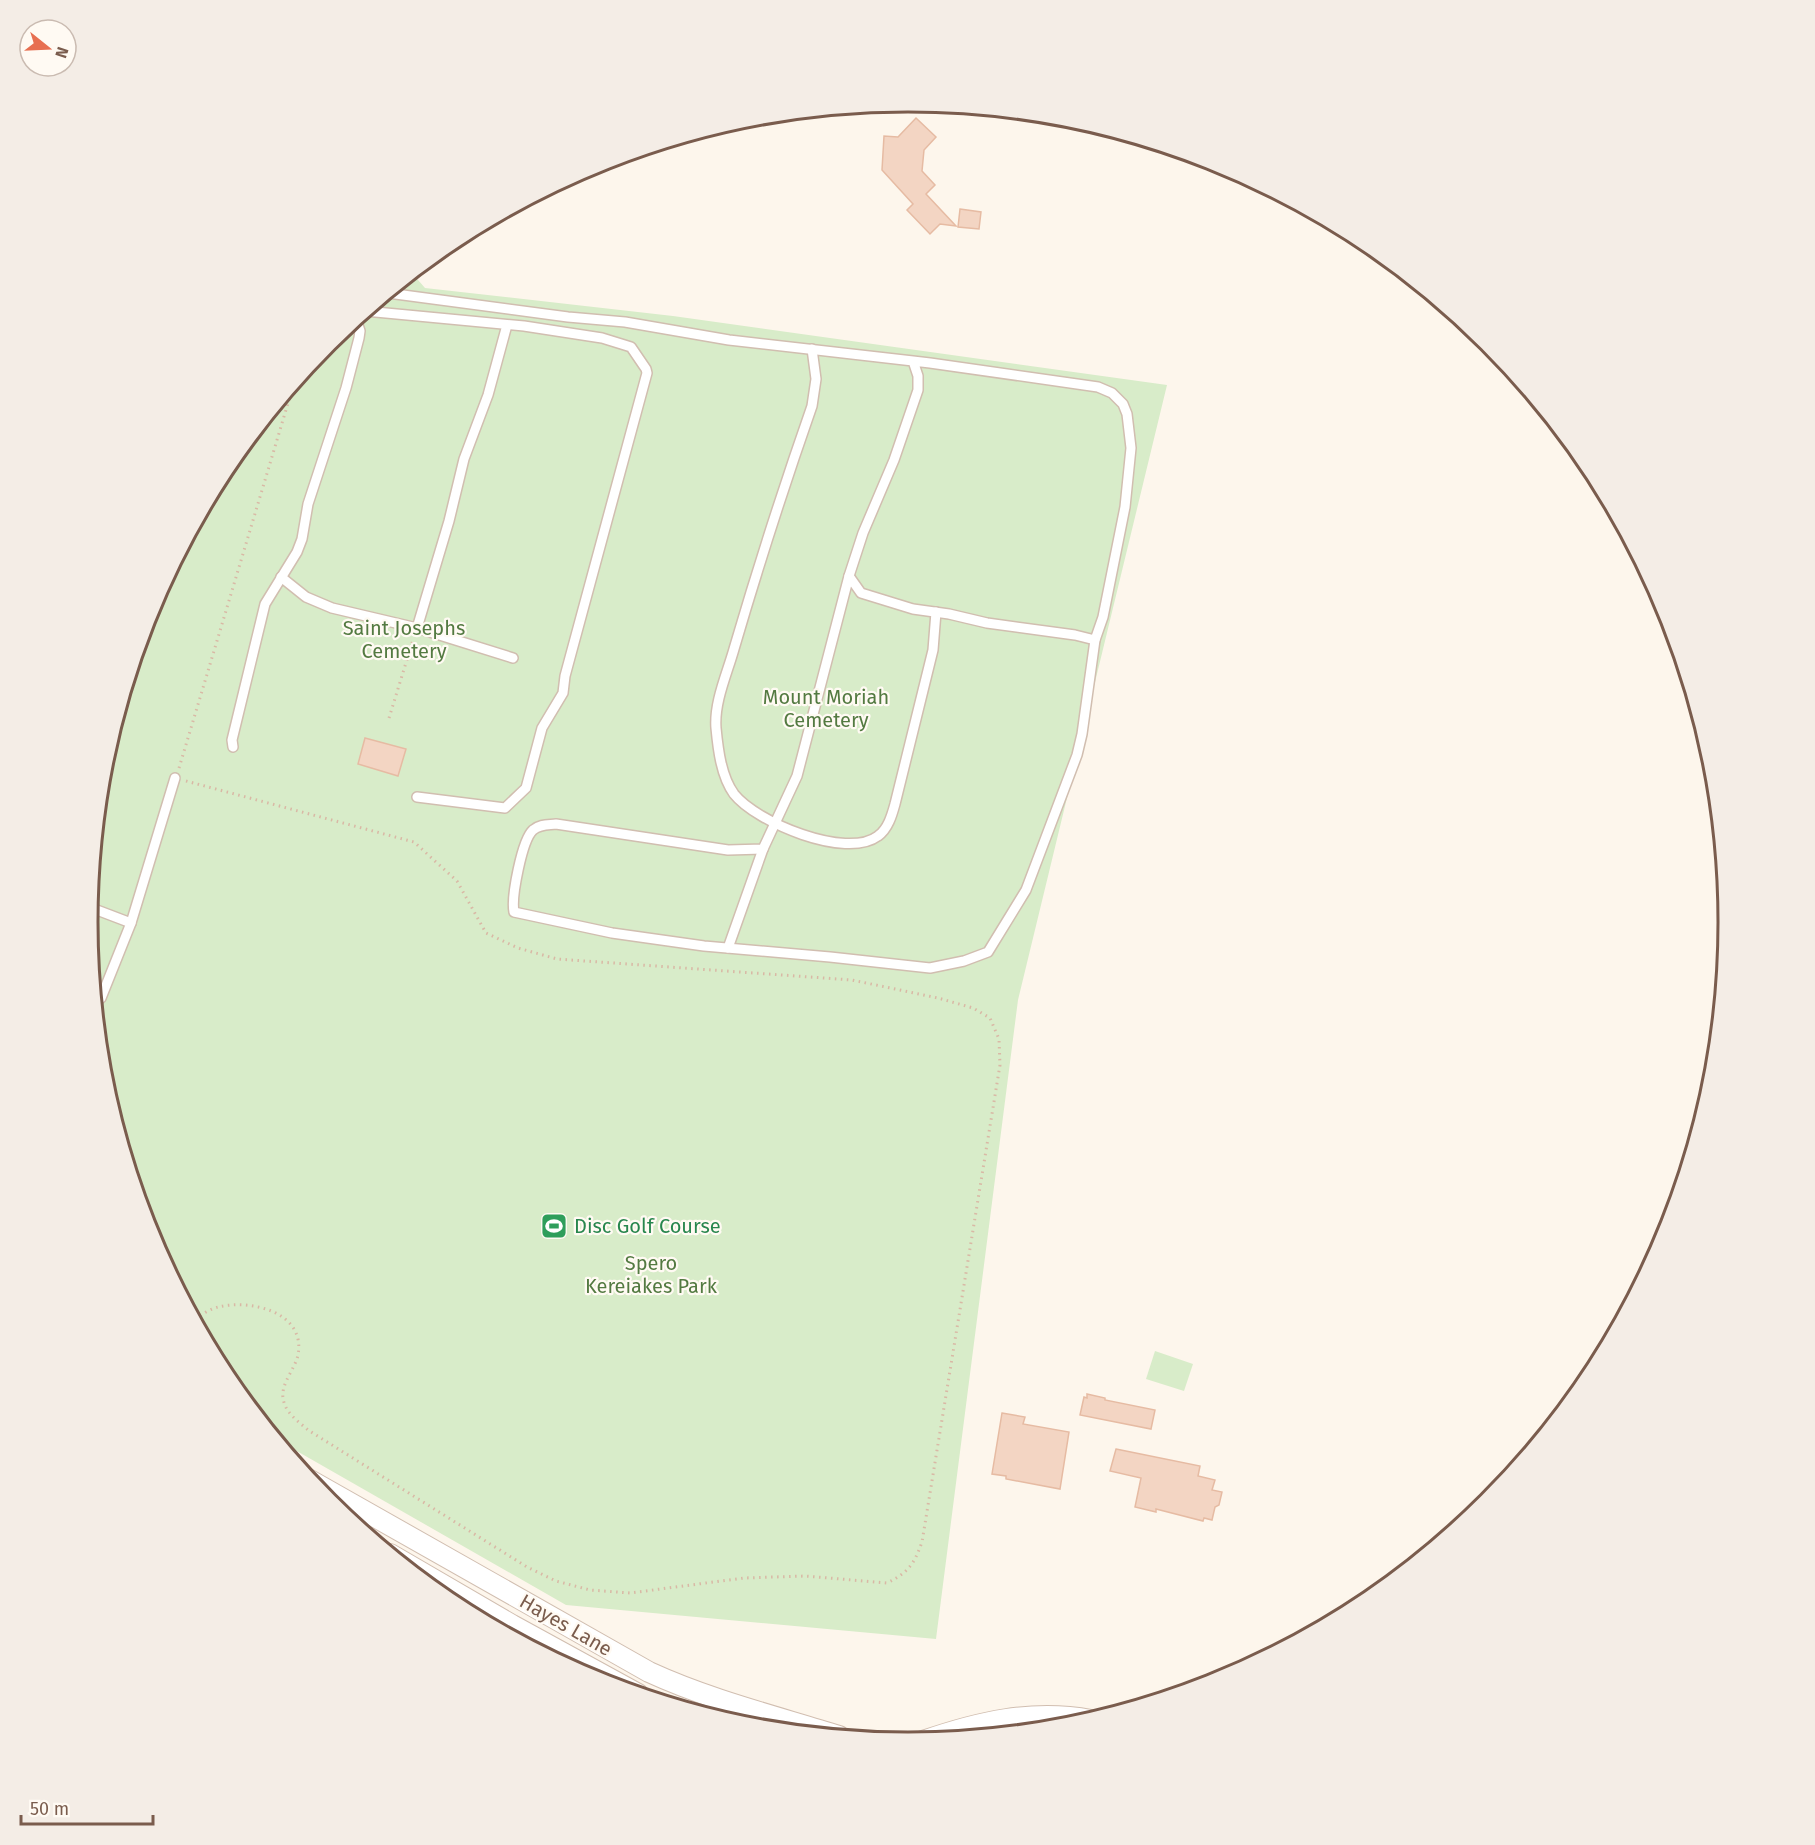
<svg xmlns="http://www.w3.org/2000/svg" width="1815" height="1845" font-family="'Fira Sans',sans-serif">
	<style>
		.green { fill: #d8ecc9 }
		.building { fill: #f3d5c3; stroke: #e6bba3; stroke-width: 1.5 }
		.lines { fill: none; stroke-linecap: round; stroke-linejoin: round }
		.service-casing { stroke: #d1beb0; stroke-width: 12 }
		.minor-casing { stroke: #d1beb0; stroke-width: 22 }
		.path { stroke: #d9b8a5; stroke-width: 3; stroke-dasharray: 1.5 4.5; stroke-linecap: butt }
		.service { stroke: #fff; stroke-width: 9 }
		.minor { stroke: #fff; stroke-width: 20 }
		.labels { text-anchor: middle; stroke-width: 4.5; stroke-linejoin: round; paint-order: stroke }
		.park-label { font-size: 20px; fill: #537a41; stroke: #fffaf3 }
		.leisure-label { font-size: 20px; fill: #27864d; stroke: #fffaf3; text-anchor: start }
		.street-label { font-size: 20px; fill: #7a5c4d; stroke: #fffaf3 }
		.rim { fill: none; stroke: #7a5c4d; stroke-width: 3 }
	</style>
	<rect width="100%" height="100%" fill="#fdf6ec"/>
	<g class="green">
		<polygon points="412,273 425,288 673,316 1167,385 1018,1000 936,1639 566,1605 274,1438 225,1378 149,1236 103,1082 87,922 103,762 150,608 225,466 328,342"/>
		<polygon points="1155,1351 1193,1364 1184,1391 1146,1379"/>
	</g>
	<g class="building">
		<polygon points="916,118 936,137 924,150 922,171 935,185 926,194 956,226 940,224 930,234 907,210 913,204 882,170 884,136 898,137"/>
		<polygon points="960,209 981,212 979,229 958,227"/>
		<polygon points="365,738 406,749 398,776 358,764"/>
		<polygon points="1087,1394 1105,1398 1105,1400 1155,1410 1151,1429 1080,1415 1084,1397 1087,1398"/>
		<polygon points="1002,1413 1025,1417 1023,1424 1069,1432 1060,1489 1006,1479 1006,1476 992,1474"/>
		<polygon points="1116,1449 1200,1466 1198,1476 1215,1480 1212,1490 1222,1492 1219,1505 1215,1507 1212,1520 1204,1518 1203,1521 1156,1509 1156,1512 1135,1507 1141,1478 1110,1471"/>
	</g>
	<g class="lines">
		<defs>
			<g id="service">
				<path d="M388,293L568,317L625,322L729,340L913,361L930,363L1098,387L1112,393L1123,404L1127,414L1131,448L1125,507L1103,617L1095,640L1082,734L1077,755L1026,890L988,952L964,961L930,968L830,957L704,946L612,933L514,912C511,897 522,840 533,830C540,824 548,825 556,824L728,850L763,849L797,776L849,576L863,533L894,460L918,390V376L913,361"/>
				<polyline points="365,311 524,326 602,338 631,347 646,369 647,373 565,676 563,693 542,728 526,788 505,808 417,797"/>
				<path d="M812,349L816,379L812,406C784,486 758,567 734,649C727,674 714,702 716,728C718,749 721,776 734,794C756,822 846,860 878,836C888,829 892,815 895,804L933,650L936,612"/>
				<polyline points="849,576 861,593 913,609 949,614 987,623 1075,635 1095,640"/>
				<polyline points="281,577 306,597 332,608 417,628 513,658"/>
				<polyline points="417,628 449,521 464,459 488,395 507,325"/>
				<polyline points="233,747 232,740 265,604 297,552 302,539 308,504 346,388 359,338 360,331 356,319"/>
				<polyline points="89,907 131,923"/>
				<polyline points="728,948 763,849"/>
				<polyline points="95,1003 101,998 131,923 175,778"/>
			</g>
			<g id="minor">
				<path d="M308,1479L649,1672C710,1700 775,1716 839,1736"/>
				<polyline points="390,1554 512,1625 638,1694"/>
				<path d="M923,1741C978,1722 1032,1709 1091,1720"/>
			</g>
		</defs>
		<use href="#service" class="service-casing"/>
		<use href="#minor" class="minor-casing"/>
		<g class="path">
			<polyline points="389,718 413,640"/>
			<polyline points="179,768 294,383"/>
			<path d="M186,781L414,842L457,881L486,933L518,948L557,959L852,980L938,998L973,1008L990,1018L999,1039L1000,1065L922,1542C914,1564 909,1572 887,1583L805,1576L744,1578L630,1593L590,1590L556,1581L527,1567L308,1430C298,1421 285,1413 283,1398C281,1383 295,1369 298,1355C306,1312 251,1299 218,1307C210,1309 201,1315 194,1319"/>
			<polyline points="102,1075 105,1079 106,1094"/>
		</g>
		<use href="#service" class="service"/>
		<use href="#minor" class="minor"/>
	</g>
	<defs>
		<symbol id="stadium-square" viewBox="-11 -11 22 22"><rect x="-9" y="-9" width="18" height="18" rx="4" fill="#2e9e5b" stroke="#fffaf3"/><path d="M0-5a6.5 5 0 1 0 0 10a6.5 5 0 1 0 0-10ZM-3.5-1.8h7v3.6h-7Z" fill="#fff"/></symbol>
	</defs>
	<g fill-rule="evenodd">
		<use href="#stadium-square" x="539" y="1211" width="30" height="30"/>
	</g>
	<g class="labels">
		<g class="park-label">
			<text x="404" y="635">Saint Josephs<tspan x="404" dy="23">Cemetery</tspan></text>
			<text x="826" y="704">Mount Moriah<tspan x="826" dy="23">Cemetery</tspan></text>
			<text x="651" y="1270">Spero<tspan x="651" dy="23">Kereiakes Park</tspan></text>
		</g>
		<g class="leisure-label">
			<text x="574" y="1233">Disc Golf Course</text>
		</g>
		<g class="street-label">
			<text transform="translate(566 1625) rotate(30)" y="7">Hayes Lane</text>
		</g>
	</g>
	<path d="M0 0H1815V1845H0ZM98 922a810 810 0 1 1 1620 0a810 810 0 1 1-1620 0Z" fill="#f4ede6" fill-rule="evenodd"/>
	<path class="rim" d="M98 922a810 810 0 1 1 1620 0a810 810 0 1 1-1620 0Z"/>
	<g transform="translate(48 48) rotate(108)"><circle r="28" fill="#fffaf3" stroke="#cabbb1" stroke-width="1.5"/>
	<path d="M0-4.5L10 22L0 15L-10 22Z" fill="#e76f51"/>
	<text y="-9" font-size="16" font-weight="bold" text-anchor="middle" fill="#7a5c4d">N</text>
	</g>
	<path d="M21 1815v9h132v-9" fill="none" stroke="#7a5c4d" stroke-width="3"/>
	<text x="30" y="1815" font-size="18" fill="#7a5c4d" stroke="#fffaf3" stroke-width="4.5" paint-order="stroke">50 m</text>
</svg>
